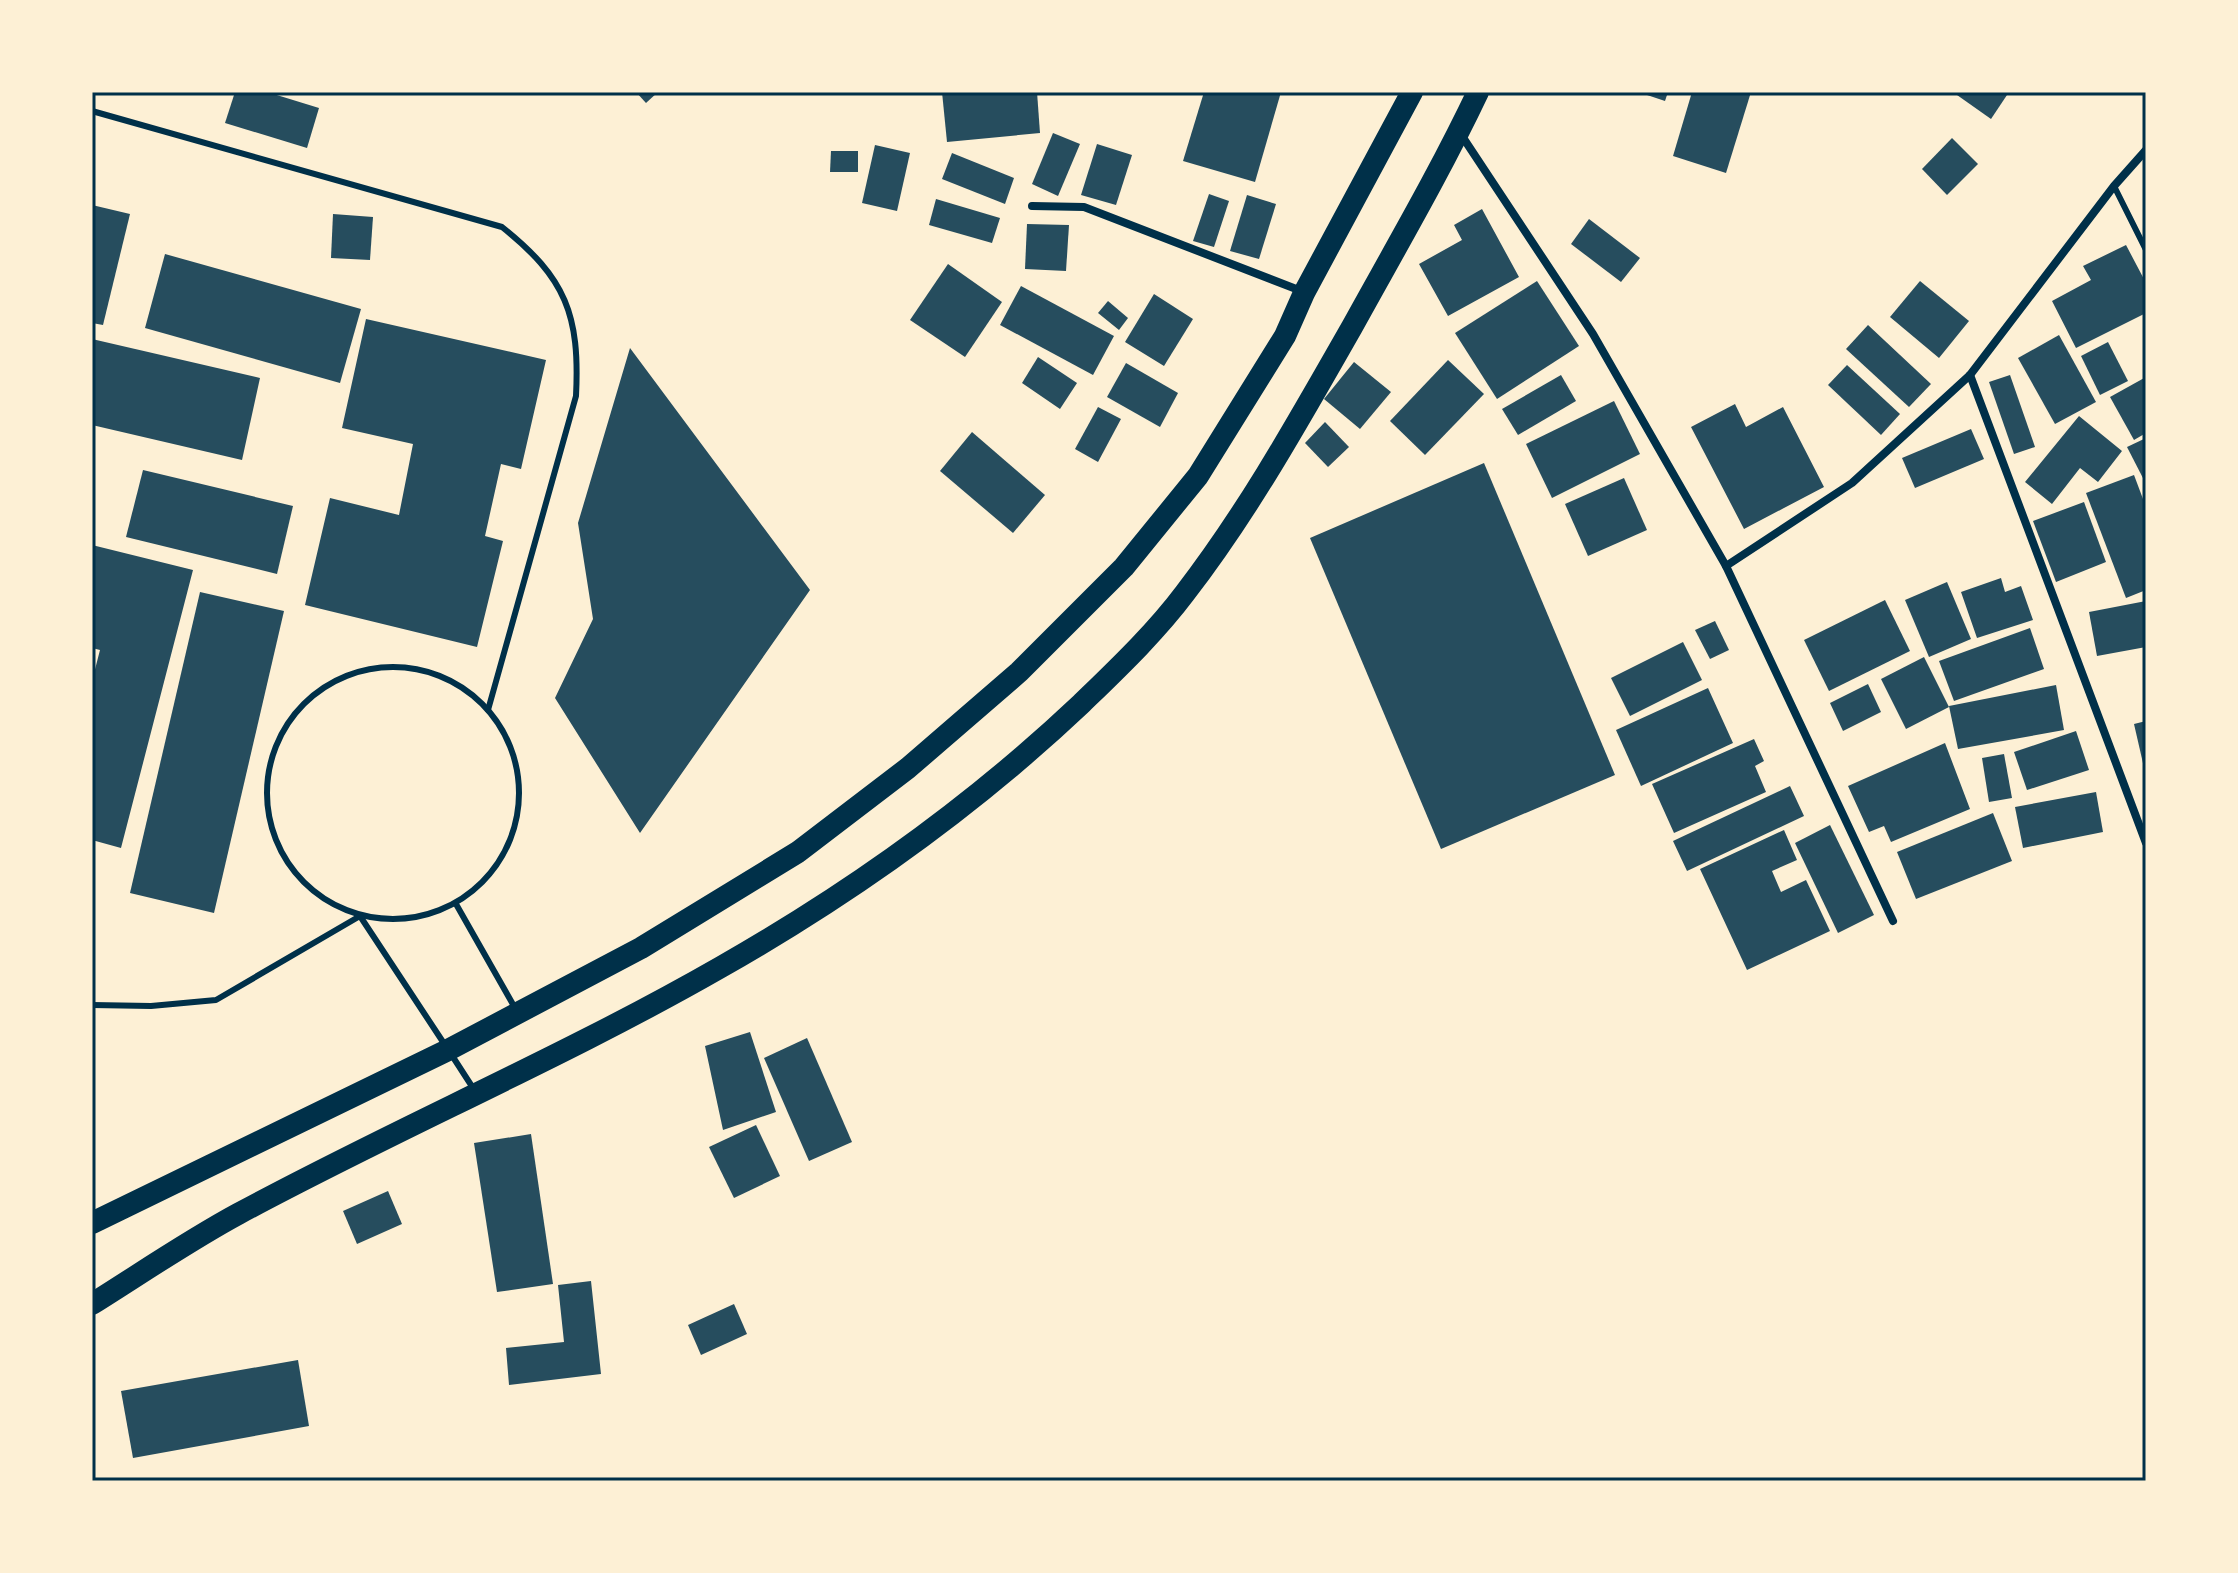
<svg xmlns="http://www.w3.org/2000/svg" width="2238" height="1573" font-family="'Archivo Narrow',sans-serif">
	<style>
		.building { fill: #264d5e }
		.lines { fill: none; stroke-linecap: round; stroke-linejoin: round }
		.service { stroke: #003049; stroke-width: 6 }
		.minor { stroke: #003049; stroke-width: 8 }
		.trunk { stroke: #003049; stroke-width: 22 }
		.neatline { fill: none; stroke: #003049; stroke-width: 3 }
	</style>
	<rect width="100%" height="100%" fill="#fdf0d5"/>
	<g class="building">
		<polygon points="235,92 267,92 319,108 307,148 225,123"/>
		<polygon points="636,92 658,92 646,103"/>
		<polygon points="942,92 1037,92 1040,133 947,142"/>
		<polygon points="1204,92 1281,92 1255,182 1183,161"/>
		<polygon points="1638,92 1668,92 1665,101"/>
		<polygon points="1692,92 1751,92 1726,173 1673,156"/>
		<polygon points="1959,92 2009,92 1991,119 1957,95"/>
		<polygon points="1053,133 1080,144 1058,196 1032,184"/>
		<polygon points="1952,138 1978,164 1947,195 1922,169"/>
		<polygon points="1097,144 1132,155 1116,205 1081,195"/>
		<polygon points="875,145 910,153 897,211 862,203"/>
		<polygon points="831,151 858,151 858,172 830,172"/>
		<polygon points="952,153 1014,178 1005,204 942,179"/>
		<polygon points="1209,194 1229,201 1214,247 1193,241"/>
		<polygon points="1247,195 1276,204 1259,259 1230,251"/>
		<polygon points="936,199 1000,218 992,243 929,225"/>
		<polygon points="92,205 130,214 103,325 92,323"/>
		<polygon points="1482,209 1519,277 1448,316 1419,264 1462,240 1454,225"/>
		<polygon points="333,214 373,217 370,260 331,258"/>
		<polygon points="1589,219 1640,258 1621,282 1571,244"/>
		<polygon points="1027,224 1069,225 1066,271 1025,269"/>
		<polygon points="2126,245 2146,283 2146,313 2076,348 2052,301 2091,280 2083,266"/>
		<polygon points="165,254 361,309 340,383 145,328"/>
		<polygon points="948,264 1002,302 965,357 910,320"/>
		<polygon points="1537,281 1579,346 1497,399 1455,333"/>
		<polygon points="1920,281 1969,321 1939,358 1890,317"/>
		<polygon points="1021,286 1114,336 1093,375 1000,325"/>
		<polygon points="1154,294 1193,319 1164,366 1125,342"/>
		<polygon points="1108,301 1128,318 1119,330 1098,313"/>
		<polygon points="366,319 546,360 521,469 501,464 485,536 503,541 477,647 305,605 330,498 399,515 413,444 342,428"/>
		<polygon points="1868,325 1931,384 1909,407 1846,349"/>
		<polygon points="2059,335 2096,402 2055,424 2018,358"/>
		<polygon points="92,339 260,378 242,460 92,425"/>
		<polygon points="2108,342 2128,381 2100,395 2081,356"/>
		<polygon points="630,348 810,590 640,833 555,698 593,619 578,523"/>
		<polygon points="1038,357 1077,383 1060,409 1022,383"/>
		<polygon points="1448,360 1484,394 1425,455 1390,421"/>
		<polygon points="1354,362 1391,392 1360,429 1324,399"/>
		<polygon points="1126,363 1178,393 1160,427 1107,397"/>
		<polygon points="1847,365 1900,414 1881,435 1828,385"/>
		<polygon points="1561,375 1576,401 1518,435 1502,409"/>
		<polygon points="2010,375 2035,447 2014,454 1989,382"/>
		<polygon points="2146,377 2146,433 2134,440 2110,397"/>
		<polygon points="1614,401 1640,454 1552,498 1526,444"/>
		<polygon points="1735,404 1746,427 1783,407 1824,487 1744,529 1691,427"/>
		<polygon points="1098,407 1121,419 1098,462 1075,449"/>
		<polygon points="2079,416 2122,451 2098,482 2080,468 2052,504 2025,482"/>
		<polygon points="1325,422 1349,447 1328,467 1305,443"/>
		<polygon points="1971,429 1984,459 1915,488 1902,458"/>
		<polygon points="972,432 1045,495 1013,533 940,471"/>
		<polygon points="2146,438 2146,484 2127,447"/>
		<polygon points="1484,463 1615,775 1441,849 1310,538"/>
		<polygon points="143,470 293,506 277,574 126,537"/>
		<polygon points="2134,475 2146,507 2146,590 2126,598 2086,493"/>
		<polygon points="1624,478 1647,530 1588,556 1565,504"/>
		<polygon points="2084,502 2106,562 2056,582 2033,521"/>
		<polygon points="92,545 193,570 121,848 92,840 92,681 100,650 92,648"/>
		<polygon points="2001,578 2005,592 2021,586 2033,620 1977,638 1961,592"/>
		<polygon points="1947,582 1971,639 1929,657 1905,600"/>
		<polygon points="200,592 284,611 214,913 130,893"/>
		<polygon points="1885,600 1910,651 1829,691 1804,640"/>
		<polygon points="2146,601 2146,647 2097,656 2089,612"/>
		<polygon points="1715,621 1729,650 1710,659 1695,630"/>
		<polygon points="2030,628 2044,669 1954,701 1939,661"/>
		<polygon points="1683,642 1702,680 1630,716 1611,678"/>
		<polygon points="1924,657 1949,707 1906,729 1881,679"/>
		<polygon points="1868,684 1881,712 1843,731 1830,703"/>
		<polygon points="2056,685 2064,730 1958,749 1949,706"/>
		<polygon points="1708,688 1733,743 1641,786 1616,730"/>
		<polygon points="2146,721 2146,772 2145,772 2134,724"/>
		<polygon points="2076,731 2089,770 2027,790 2014,752"/>
		<polygon points="1754,739 1764,761 1755,766 1766,792 1674,833 1652,784"/>
		<polygon points="1945,743 1970,809 1891,842 1884,826 1869,832 1848,786"/>
		<polygon points="2004,754 2012,798 1989,802 1982,758"/>
		<polygon points="1790,786 1804,816 1687,871 1673,841"/>
		<polygon points="2096,792 2103,832 2023,848 2015,807"/>
		<polygon points="1993,813 2012,861 1916,899 1897,852"/>
		<polygon points="1830,825 1874,915 1838,933 1795,843"/>
		<polygon points="1784,830 1797,860 1772,871 1781,892 1806,880 1830,931 1747,970 1700,869"/>
		<polygon points="750,1032 776,1112 723,1130 705,1046"/>
		<polygon points="807,1038 852,1142 809,1161 764,1058"/>
		<polygon points="756,1125 780,1176 734,1198 709,1147"/>
		<polygon points="531,1134 553,1284 497,1292 474,1143"/>
		<polygon points="388,1191 402,1224 357,1244 343,1211"/>
		<polygon points="591,1281 601,1374 509,1385 506,1348 564,1342 558,1285"/>
		<polygon points="734,1304 747,1334 701,1355 688,1325"/>
		<polygon points="298,1360 309,1426 133,1458 121,1391"/>
	</g>
	<g class="lines">
		<g class="service">
			<path d="M92,111L502,227C566,278 580,315 576,396L488,710"/>
			<polyline points="2114,186 2146,250"/>
			<circle cx="393" cy="793" r="126"/>
			<polyline points="456,904 515,1008"/>
			<polyline points="92,1005 151,1006 216,1000 360,916 445,1045"/>
			<polyline points="451,1054 473,1088"/>
		</g>
		<g class="minor">
			<polyline points="1460,133 1593,334 1726,566 1893,921"/>
			<polyline points="1032,206 1084,207 1304,292"/>
			<polyline points="1970,375 2146,843"/>
			<polyline points="1726,566 1852,483 1970,375 2114,186 2146,150"/>
		</g>
		<g class="trunk">
			<polyline points="92,1223 448,1050 641,948 798,852 908,768 1019,672 1124,567 1198,476 1285,336 1304,293 1412,92"/>
			<path d="M92,1304C140,1274 188,1241 238,1214C397,1128 564,1057 721,967C851,893 972,807 1081,704C1117,669 1155,633 1185,593C1249,510 1300,418 1352,327C1395,249 1440,172 1478,92"/>
		</g>
	</g>
	<rect width="2238" height="1573" fill="none" stroke="#fdf0d5" stroke-width="188"/>
	<rect x="94" y="94" width="2050" height="1385" class="neatline"/>
</svg>
